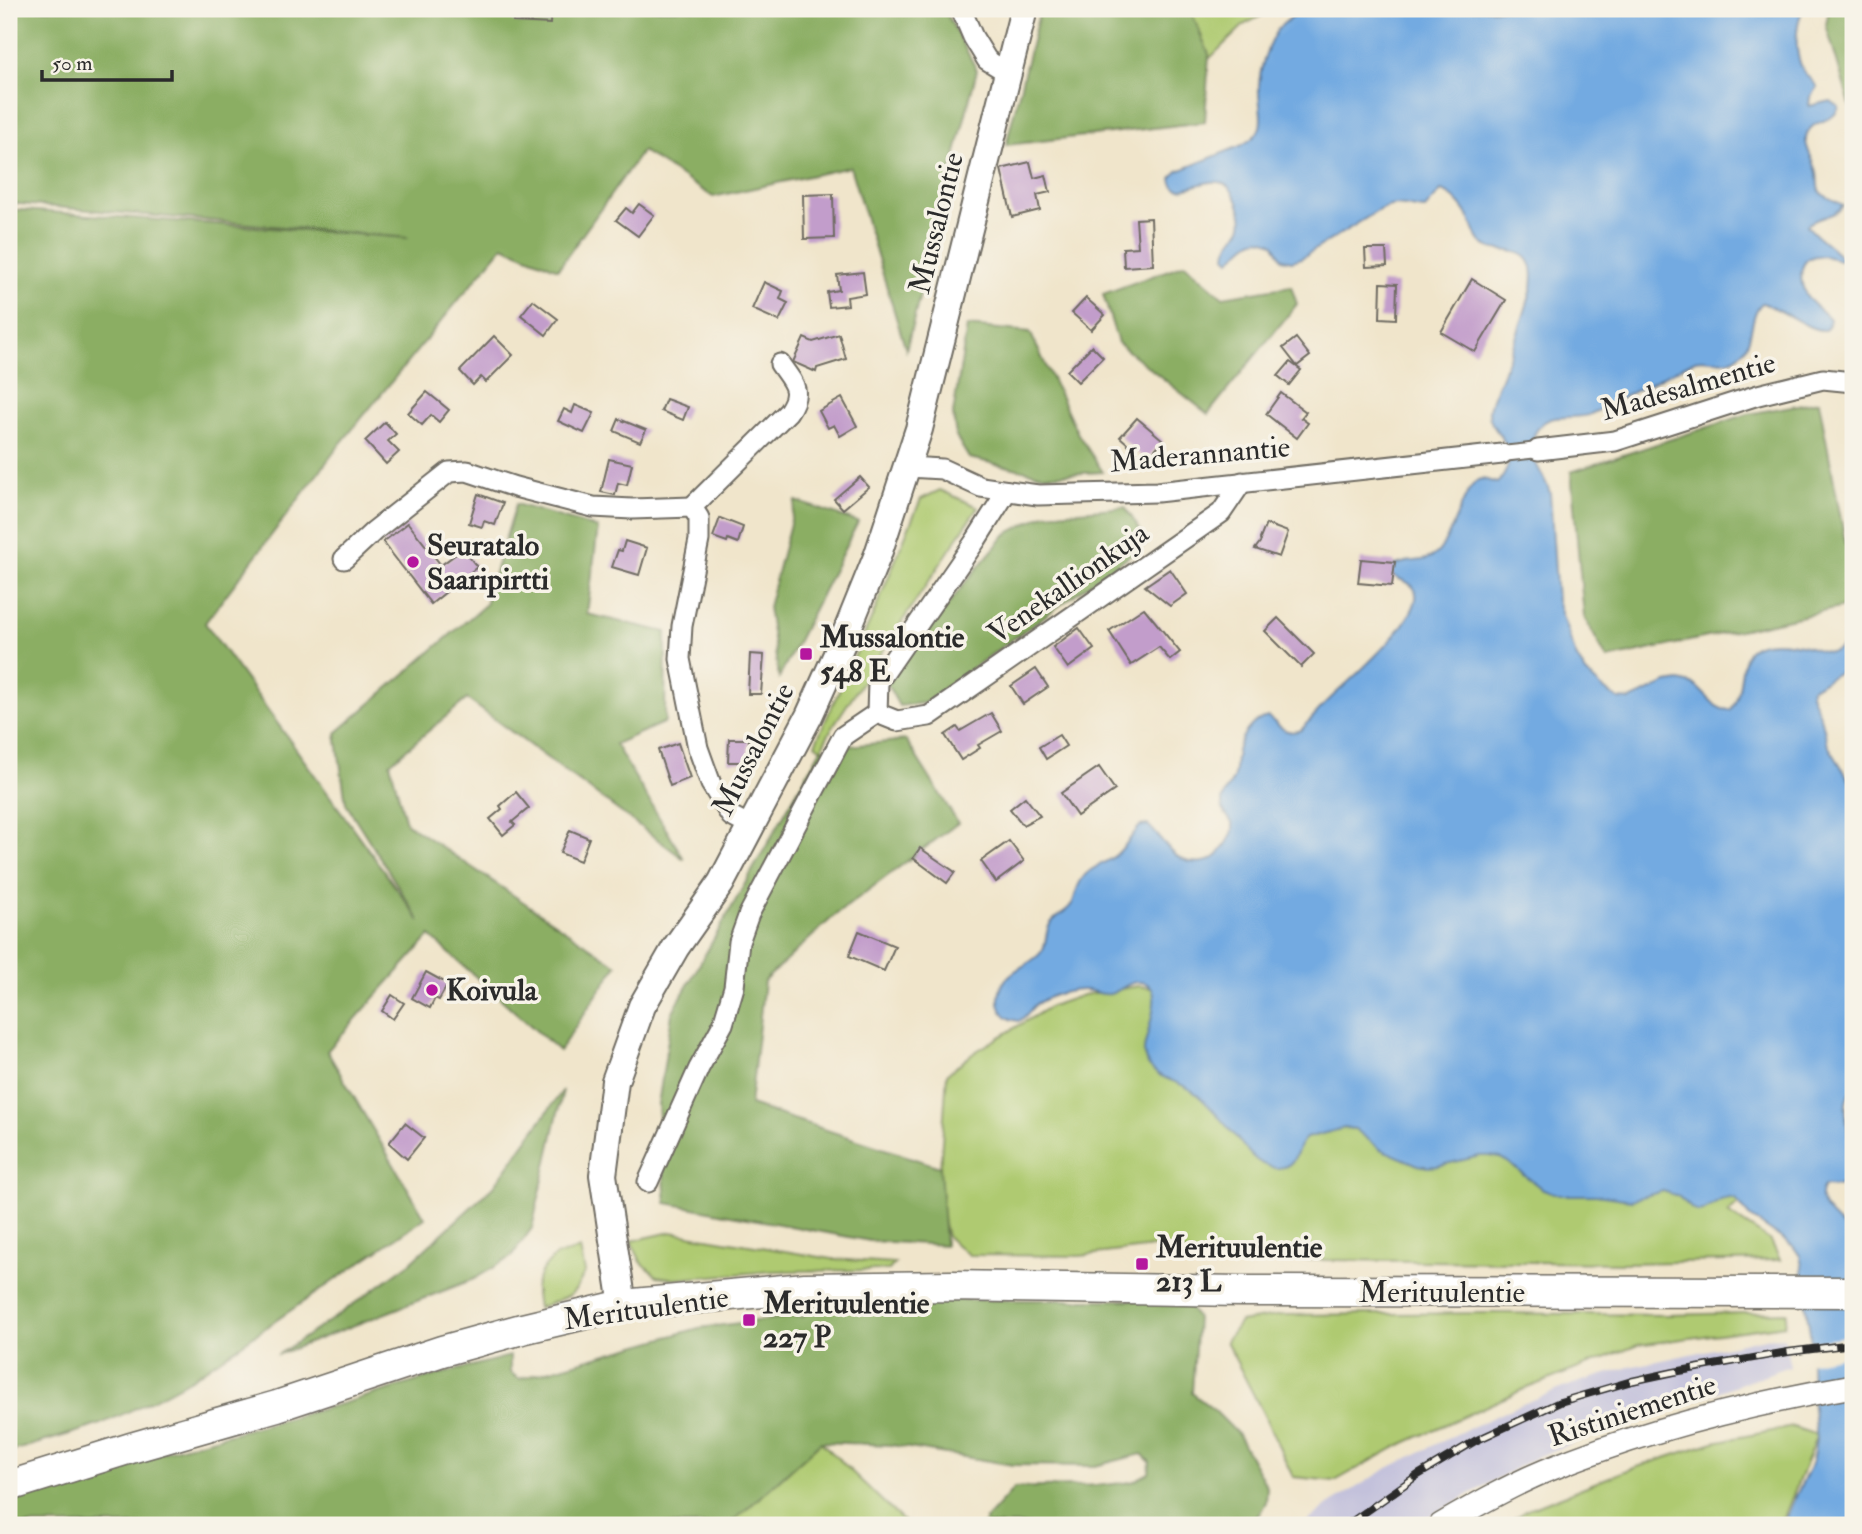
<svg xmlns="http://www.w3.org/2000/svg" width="1862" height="1534" font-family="'IM FELL Double Pica',serif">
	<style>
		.industrial { fill: #c3c1db }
		.green { fill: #afca71; stroke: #6d7a4e; stroke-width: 2 }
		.forest { fill: #8bae63; stroke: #5b6c47; stroke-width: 2 }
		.water { fill: #73aae1; stroke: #4f6a86; stroke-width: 2 }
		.pier { fill: #f0e5cb }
		.building { fill: #c29dcb }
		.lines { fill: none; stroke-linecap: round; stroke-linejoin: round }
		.pedestrian-casing { stroke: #706c63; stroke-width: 18 }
		.minor-casing { stroke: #706c63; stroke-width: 23 }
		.tertiary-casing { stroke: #706c63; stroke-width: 26 }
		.secondary-casing { stroke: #706c63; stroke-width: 30 }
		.primary-casing { stroke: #706c63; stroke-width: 33 }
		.pedestrian { stroke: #fff; stroke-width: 14 }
		.minor { stroke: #fff; stroke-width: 19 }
		.tertiary { stroke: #fff; stroke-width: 23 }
		.secondary { stroke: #fff; stroke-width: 26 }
		.primary { stroke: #fff; stroke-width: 30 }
		.rail-casing { stroke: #2b2b2b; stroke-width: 8 }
		.rail { stroke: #f7f3e8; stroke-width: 5; stroke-dasharray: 16; stroke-linecap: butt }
		.poi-dot { fill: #b5179e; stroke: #f7f3e8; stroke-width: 2.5 }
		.labels { text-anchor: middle; stroke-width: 7; stroke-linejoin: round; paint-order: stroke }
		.street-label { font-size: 30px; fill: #2b2b2b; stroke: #f7f3e8 }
		.poi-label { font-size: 30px; font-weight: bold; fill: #2b2b2b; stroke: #f7f3e8; text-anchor: start }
	</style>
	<rect width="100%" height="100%" fill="#f7f3e8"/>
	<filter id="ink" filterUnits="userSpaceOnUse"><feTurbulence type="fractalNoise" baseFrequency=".0143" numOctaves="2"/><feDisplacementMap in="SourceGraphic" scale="14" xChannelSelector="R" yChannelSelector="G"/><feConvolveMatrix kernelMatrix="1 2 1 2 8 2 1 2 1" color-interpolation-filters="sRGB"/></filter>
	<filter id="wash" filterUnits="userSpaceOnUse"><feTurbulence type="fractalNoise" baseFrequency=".00686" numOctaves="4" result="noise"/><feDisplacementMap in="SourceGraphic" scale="28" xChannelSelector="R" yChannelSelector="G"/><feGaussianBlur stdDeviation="1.57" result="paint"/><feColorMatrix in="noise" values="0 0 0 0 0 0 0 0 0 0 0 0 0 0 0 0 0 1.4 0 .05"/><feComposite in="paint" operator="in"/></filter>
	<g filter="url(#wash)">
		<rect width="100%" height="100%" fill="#f0e5cb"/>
		<polygon class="industrial" points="1784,1337 1790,1366 1538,1456 1414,1525 1303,1525 1328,1505 1388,1468 1469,1428 1520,1405 1579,1382 1630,1367 1765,1338"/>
		<g class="green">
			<polygon points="1189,9 1275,9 1245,24 1208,60"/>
			<polygon points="940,490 978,507 833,726 821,749 815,744 873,615 911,522 921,499"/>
			<polygon points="1139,986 1183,993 1257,1113 1749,1194 1728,1213 1771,1241 1780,1260 1623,1263 1213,1259 1161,1246 1080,1256 969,1255 947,1237 938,1196 947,1074 975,1052 1051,1006 1083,995"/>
			<polygon points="671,1232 832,1259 895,1263 889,1270 774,1271 676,1279 657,1276 641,1262 631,1241"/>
			<polygon points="580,1249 585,1272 576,1289 569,1296 538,1308 535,1287 542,1270 555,1256"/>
			<polygon points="1787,1312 1785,1325 1638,1345 1522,1390 1398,1446 1335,1481 1293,1477 1264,1415 1226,1341 1240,1322 1283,1315 1493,1313 1665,1315"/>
			<polygon points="1793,1427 1817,1435 1781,1525 1504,1525 1531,1508 1625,1471 1714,1442"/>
			<polygon points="821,1442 907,1525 729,1525"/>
		</g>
		<g class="forest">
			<path d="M9,9H944L977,70L906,350L850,167L713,197L642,151L558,269L503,246L341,443L205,623L420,921L346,804L336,733L485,605L516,504L598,528L587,614L666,632L665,722L615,744L684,859L467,699L390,763L406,823L617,965L559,1051L430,936L327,1051L425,1218L191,1379C161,1396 130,1412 98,1425C69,1435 38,1443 9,1452V209L409,238L9,203Z"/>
			<polygon points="1040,9 1190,9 1209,54 1205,122 1006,145"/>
			<polygon points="1829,9 1853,9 1853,115 1826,25"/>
			<polygon points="1185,264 1223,297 1291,286 1297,304 1208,414 1118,343 1103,294"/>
			<polygon points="967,326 1030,332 1078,434 1103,472 1045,475 969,458 956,437 953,414"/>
			<polygon points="1819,401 1853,584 1853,605 1607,659 1584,617 1571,472 1748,414"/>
			<polygon points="796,501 858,522 779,678 768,607"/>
			<polygon points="1125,507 1148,542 924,703 899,706 887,684 969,578 1006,534 1045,514"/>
			<polygon points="906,740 958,823 834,916 764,981 750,1105 940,1167 945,1245 870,1241 666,1203 658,1105 672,1013 821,749"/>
			<polygon points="563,1090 532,1228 511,1257 474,1279 277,1355 337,1316 410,1263 494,1186"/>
			<polygon points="846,1300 1175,1300 1188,1306 1197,1318 1192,1393 1215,1411 1237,1433 1267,1487 1266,1502 1260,1513 1249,1525 984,1525 986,1519 1014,1488 1104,1485 1132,1482 1149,1473 1150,1462 1142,1454 1095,1466 1013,1465 891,1445 821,1442 729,1525 9,1525 9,1497 133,1460 341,1404 441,1374 510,1356 510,1372 519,1379 699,1328 797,1316 803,1317 812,1306"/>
		</g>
		<path class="water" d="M1303,9H1803C1795,26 1794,52 1803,70C1806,76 1813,80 1817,87L1810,97L1809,106L1831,101L1839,107C1834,121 1823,119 1813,126C1796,139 1815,159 1817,173C1818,178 1817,185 1819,190C1824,198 1836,200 1843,205C1835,218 1817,216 1807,225C1817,239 1834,246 1844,261C1835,259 1826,255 1817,256C1797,258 1799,283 1807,296C1813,306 1823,310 1830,319L1828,327L1825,330C1809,332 1780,307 1762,303C1746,317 1758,351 1729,360C1718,363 1706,357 1695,360L1589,415C1577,418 1566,416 1555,418C1547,419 1541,424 1537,430C1521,453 1544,471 1550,493L1557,601L1576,656L1586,673L1602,688L1619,699L1630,700L1667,683L1680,681L1695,685L1716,706L1722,709L1730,710C1744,696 1738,660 1750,649C1764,638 1793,643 1809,647C1816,649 1823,652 1830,652C1840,652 1845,642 1853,639V664L1814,687L1811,689V694L1822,720L1828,745L1853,786V1088C1850,1092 1847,1097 1846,1103C1843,1122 1861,1173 1840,1185C1836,1188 1829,1186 1824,1186C1810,1210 1846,1221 1852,1241L1849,1339L1853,1394V1525H1784L1792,1504L1812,1463L1816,1440L1812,1397L1810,1332L1804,1294L1802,1266L1800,1256L1793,1246L1750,1217L1735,1199L1730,1198L1721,1200L1703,1211L1698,1212L1692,1209L1678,1196L1663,1191L1631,1200L1596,1195H1559L1541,1188L1509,1163L1500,1158L1490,1156H1480L1438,1166L1428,1167L1418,1165L1380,1149L1355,1129L1345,1128L1306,1138C1299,1144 1299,1149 1295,1157C1285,1176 1263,1167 1252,1156C1233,1135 1216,1110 1195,1093C1181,1081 1159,1080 1149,1066C1146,1062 1144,1056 1144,1051C1144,1035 1170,983 1139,982C1128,981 1120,992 1110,994C1101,996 1093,990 1084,990C1069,990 1046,996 1034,1006C1029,1011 1026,1017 1019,1021C995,1019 994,991 1008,977C1018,966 1034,963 1042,951C1047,944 1045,934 1049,926C1054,916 1066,913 1072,904C1076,896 1076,887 1082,879C1090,867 1105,864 1116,855C1126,846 1132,835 1140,826L1148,825C1165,841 1175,867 1203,862C1211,861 1217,857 1221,851C1226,845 1234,835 1233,827C1232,818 1221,813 1222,803C1222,793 1230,787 1233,779C1236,772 1235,764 1236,757C1238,740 1250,720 1268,717C1279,725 1285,736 1301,730C1311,720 1320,708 1331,698C1350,680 1420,620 1416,594C1415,582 1400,581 1392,575L1394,566C1407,558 1424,564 1436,554C1452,540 1465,481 1481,479C1486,479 1492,482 1497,483C1503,478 1506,472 1508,465C1514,439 1488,431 1489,411C1490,397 1500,383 1504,370C1515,343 1524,316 1532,288C1533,279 1534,269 1529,261C1519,245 1493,256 1480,241C1475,235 1474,228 1471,221C1466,210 1454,194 1441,191L1425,209C1405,208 1402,201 1381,209L1301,258L1292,261L1282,259L1274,244C1251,231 1246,248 1230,260L1226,256C1227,235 1249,234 1241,211C1239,204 1236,197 1232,191C1213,164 1174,208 1171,178L1178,171L1240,146C1273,130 1257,113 1259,85C1260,68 1268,43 1278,29C1285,21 1295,15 1303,9Z"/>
		<polygon class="pier" points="1852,1335 1853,1354 1808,1363 1807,1342"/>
		<g id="blocks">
			<g class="building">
				<polygon points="513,9 551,9 550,24 513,22"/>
				<polygon points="1030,162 1034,178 1046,175 1050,192 1037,195 1040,210 1012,217 1001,169"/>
				<polygon points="833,194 834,238 804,239 803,195"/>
				<polygon points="639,204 654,215 638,236 616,220 626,208 632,213"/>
				<polygon points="1151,218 1153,265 1124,267 1123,248 1138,247 1136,219"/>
				<polygon points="1365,249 1386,249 1387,266 1366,267"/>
				<polygon points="863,272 866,294 847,297 848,305 829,307 827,292 839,290 837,275"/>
				<polygon points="1472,279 1506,300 1475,352 1441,332"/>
				<polygon points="764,282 783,291 780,299 788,303 779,321 752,309"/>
				<polygon points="1381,283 1397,284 1396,319 1380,318"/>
				<polygon points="1086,298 1105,315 1091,330 1072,313"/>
				<polygon points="533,300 558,319 546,335 521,315"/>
				<polygon points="839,334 846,359 817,368 816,372 793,362 804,338 813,342"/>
				<polygon points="494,336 513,355 486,382 481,377 473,385 460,371"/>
				<polygon points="1296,338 1310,356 1297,366 1283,348"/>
				<polygon points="1092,346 1103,357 1078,382 1067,371"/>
				<polygon points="1290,362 1301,370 1289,385 1278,376"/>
				<polygon points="427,392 449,410 439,422 431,415 422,425 408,413"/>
				<polygon points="1281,393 1306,412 1301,418 1308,423 1297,438 1266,414"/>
				<polygon points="842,398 857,426 840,436 834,425 828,428 819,411"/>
				<polygon points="666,399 688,407 683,420 661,411"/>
				<polygon points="575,405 594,413 584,433 558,421 564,409 572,413"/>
				<polygon points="1137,418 1163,440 1146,460 1120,437"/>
				<polygon points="619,419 646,430 640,442 614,431"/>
				<polygon points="385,422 396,434 388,441 399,452 386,464 365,441"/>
				<polygon points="609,459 632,464 627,485 618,483 615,495 601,492"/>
				<polygon points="860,477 869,487 843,509 834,499"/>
				<polygon points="478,494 503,503 495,525 484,521 482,527 469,523"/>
				<polygon points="720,518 743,527 738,543 728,539 727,542 713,537"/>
				<polygon points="408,523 441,565 463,549 477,567 431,604 383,542"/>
				<polygon points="1266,524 1288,532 1279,557 1255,549 1261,541 1260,539"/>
				<polygon points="625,541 647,548 639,575 612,567 618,550 622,551"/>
				<polygon points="1361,559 1395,562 1392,586 1358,583"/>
				<polygon points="1170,569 1187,594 1170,606 1145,586"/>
				<polygon points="1144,608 1180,652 1170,660 1159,647 1131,665 1109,631"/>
				<polygon points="1278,618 1314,654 1301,667 1265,631"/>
				<polygon points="1079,628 1094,649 1068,668 1053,647"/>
				<polygon points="750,654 764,655 761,694 748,694"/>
				<polygon points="1036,669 1048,687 1023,704 1011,686"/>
				<polygon points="991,713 1002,731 978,745 980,748 961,760 945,735 957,727 960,731"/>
				<polygon points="1059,735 1066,746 1046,759 1039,747"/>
				<polygon points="729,739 749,739 748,762 728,762"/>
				<polygon points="678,743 690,778 670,786 658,750"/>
				<polygon points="1099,767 1115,790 1077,816 1061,793"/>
				<polygon points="516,792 529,808 512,822 515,825 503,835 490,819 502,809 500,806"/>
				<polygon points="1025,797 1040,816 1023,825 1010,809"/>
				<polygon points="570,830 589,838 580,861 560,853"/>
				<polygon points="1009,841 1024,861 996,882 981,861"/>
				<polygon points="920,848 955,872 947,883 913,858"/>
				<polygon points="859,931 895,946 884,971 849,956"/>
				<polygon points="426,972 448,984 439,1000 435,998 430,1008 412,998"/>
				<polygon points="392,995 404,1003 393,1019 382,1011"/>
				<polygon points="405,1123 424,1138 407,1159 389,1143"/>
			</g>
		</g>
	</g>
	<g filter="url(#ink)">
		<use href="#blocks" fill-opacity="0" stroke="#706c63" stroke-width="2"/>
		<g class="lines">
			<defs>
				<polyline id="pedestrian" points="1502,454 1538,450"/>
				<g id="minor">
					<polyline points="961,9 973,37 987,60 1008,73"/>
					<polyline points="1538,450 1615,441 1758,395 1823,379 1853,382"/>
					<polyline points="908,467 942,469 981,487 1038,495 1157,492 1502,454"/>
					<path d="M692,507L788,412C803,390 793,383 780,364"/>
					<polyline points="344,559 374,531 449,472 467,471 515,487 593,507 632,509 692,507 699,518 699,540 682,626 680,659 698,748 711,784 731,816 752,827"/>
					<polyline points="877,713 897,721 929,716 1221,513 1242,482"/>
					<polyline points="877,713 878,682 976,540 1007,491"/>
					<polyline points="648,1182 699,1068 723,1024 734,987 739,942 749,914 843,736 877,713"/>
				</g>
				<path id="tertiary" d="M1441,1525C1474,1506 1509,1486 1545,1471C1644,1430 1748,1404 1853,1386"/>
				<polyline id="secondary" points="623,1305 603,1175 615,1081 642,1006 676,947 721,883 809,716 842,643 878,554 919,429 1024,9"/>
				<polyline id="primary" points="9,1486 131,1448 277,1406 442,1351 522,1329 623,1305 805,1288 951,1286 1241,1291 1853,1292"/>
			</defs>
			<use href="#pedestrian" class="pedestrian-casing"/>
			<use href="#minor" class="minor-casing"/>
			<use href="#tertiary" class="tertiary-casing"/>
			<use href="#secondary" class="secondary-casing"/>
			<use href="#primary" class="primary-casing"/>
			<use href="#pedestrian" class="pedestrian"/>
			<use href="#minor" class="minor"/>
			<use href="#tertiary" class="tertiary"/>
			<use href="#secondary" class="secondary"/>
			<use href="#primary" class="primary"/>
			<defs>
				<polyline id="rail" points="1347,1525 1418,1475 1475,1441 1560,1402 1632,1381 1674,1372 1788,1352 1853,1344"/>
			</defs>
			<use href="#rail" class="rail-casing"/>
			<use href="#rail" class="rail"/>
		</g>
	</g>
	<g class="poi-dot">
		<circle cx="413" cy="562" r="7"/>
		<rect x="799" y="647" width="14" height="14" rx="3.5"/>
		<circle cx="432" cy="990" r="7"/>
		<rect x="1135" y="1257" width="14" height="14" rx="3.5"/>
		<rect x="742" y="1313" width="14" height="14" rx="3.5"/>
	</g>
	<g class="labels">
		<g class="street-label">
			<text transform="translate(936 223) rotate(-76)" y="10">Mussalontie</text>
			<text transform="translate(1688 386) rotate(-16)" y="10">Madesalmentie</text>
			<text transform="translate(1200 454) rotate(-5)" y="10">Maderannantie</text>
			<text transform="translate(1068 583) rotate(-35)" y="10">Venekallionkuja</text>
			<text transform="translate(753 749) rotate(-63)" y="10">Mussalontie</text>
			<text x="1442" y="1302">Merituulentie</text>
			<text transform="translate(646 1308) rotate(-8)" y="10">Merituulentie</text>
			<text transform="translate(1632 1410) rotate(-18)" y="10">Ristiniementie</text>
		</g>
		<g class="poi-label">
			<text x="427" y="555">Seuratalo<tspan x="427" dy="34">Saaripirtti</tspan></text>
			<text x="820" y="647">Mussalontie<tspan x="820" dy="34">548 E</tspan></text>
			<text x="446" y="1000">Koivula</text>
			<text x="1156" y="1257">Merituulentie<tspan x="1156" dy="34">213 L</tspan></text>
			<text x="763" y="1313">Merituulentie<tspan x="763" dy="34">227 P</tspan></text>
		</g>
	</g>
	<rect width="1862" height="1534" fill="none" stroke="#f7f3e8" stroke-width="35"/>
	<path d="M42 70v10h130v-10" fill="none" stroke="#2b2b2b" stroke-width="3.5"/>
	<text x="52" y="70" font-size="21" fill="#2b2b2b" stroke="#f7f3e8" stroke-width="5" paint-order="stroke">50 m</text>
</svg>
